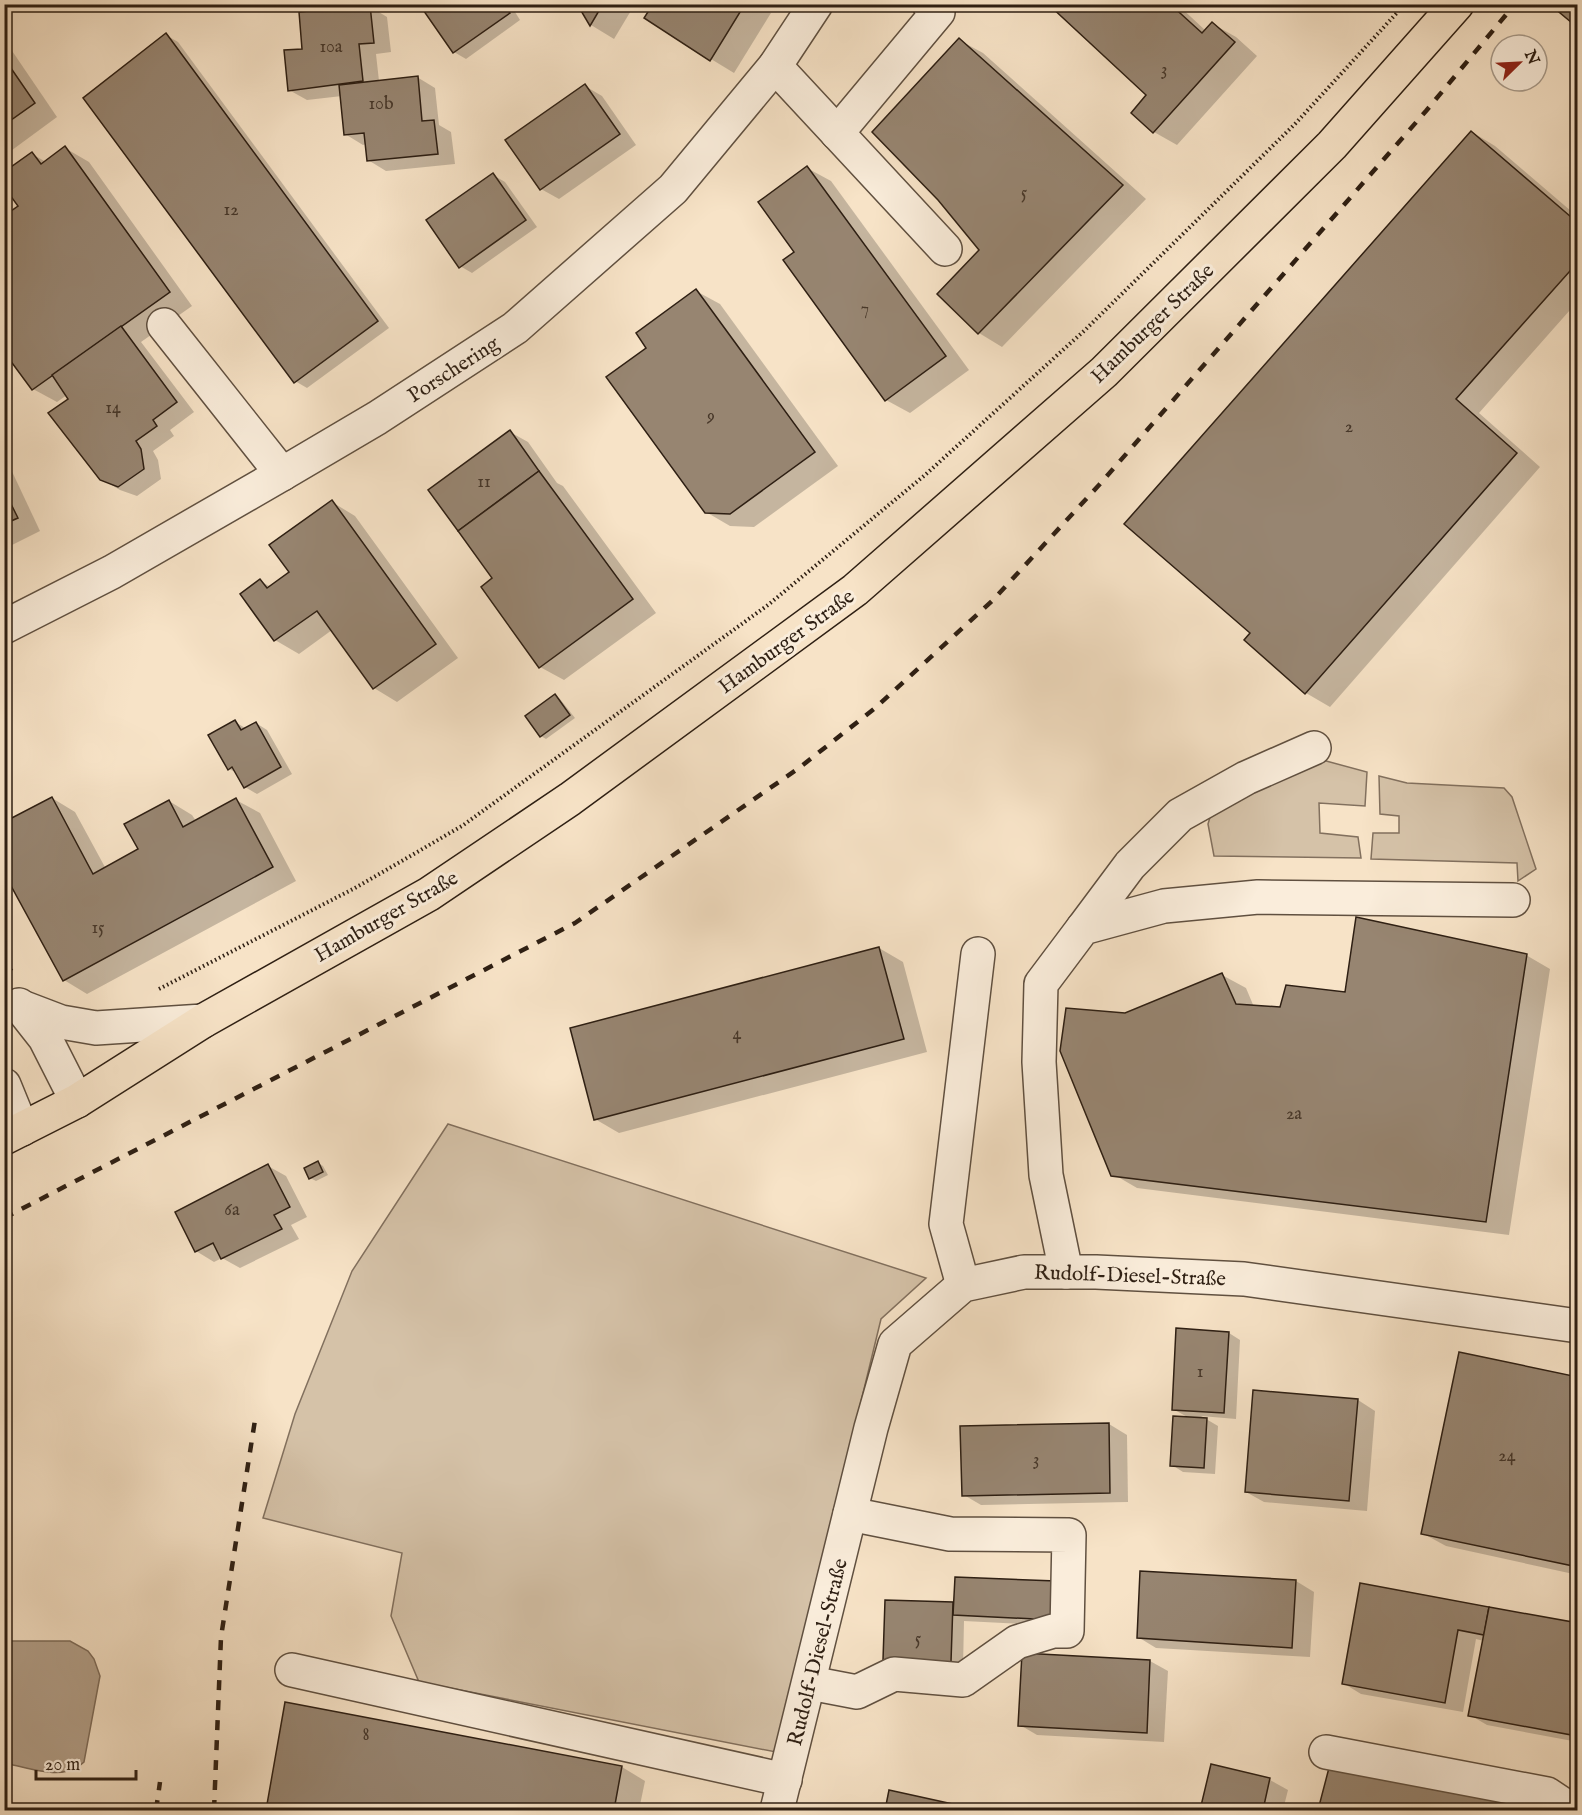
<svg xmlns="http://www.w3.org/2000/svg" width="1582" height="1815" font-family="'IM FELL English',serif">
	<style>
		.green { fill: #d5c2a8; stroke: #82705e; stroke-width: 1.5 }
		.water { fill: #b3a08a; stroke: #7e6c5a; stroke-width: 1.5 }
		.shadow { fill: #0003 }
		.building { fill: #978571; stroke: #2e1f13; stroke-width: 1.5 }
		.lines { fill: none; stroke-linecap: round; stroke-linejoin: round }
		.minor-casing { stroke: #605040; stroke-width: 36 }
		.major-casing { stroke: #2e1f13; stroke-width: 36 }
		.path { stroke: #2e1f13; stroke-width: 4; stroke-dasharray: 1.5 3; stroke-linecap: butt }
		.minor { stroke: #faeddb; stroke-width: 33 }
		.major { stroke: #f7e3c7; stroke-width: 33 }
		.rail { stroke: #2e1f13; stroke-width: 4.5; stroke-dasharray: 10 10; stroke-linecap: butt }
		.labels { text-anchor: middle; stroke-width: 6; stroke-linejoin: round; paint-order: stroke }
		.number-label { font-size: 18px; fill: #48382a }
		.street-label { font-size: 21px; fill: #2e1f13; stroke: #faeddb }
	</style>
	<rect width="100%" height="100%" fill="#f7e3c7"/>
	<filter id="stains"><feTurbulence type="fractalNoise" baseFrequency=".00333" numOctaves="4"/><feColorMatrix values="0 0 0 0 .2 0 0 0 0 .09 0 0 0 0 .02 0 0 0 .5 -.17"/></filter>
	<radialGradient id="worn" r=".72"><stop offset=".6" stop-color="#630" stop-opacity="0"/><stop offset="1" stop-color="#630" stop-opacity=".3"/></radialGradient>
	<g class="green">
		<polygon points="1315,758 1367,772 1365,806 1319,803 1320,833 1358,837 1361,858 1214,856 1208,824 1213,807"/>
		<polygon points="1379,776 1407,783 1504,788 1512,797 1536,869 1518,881 1517,863 1371,859 1373,833 1399,833 1399,816 1380,814"/>
		<polygon points="448,1124 926,1278 881,1319 776,1752 419,1682 391,1616 402,1553 263,1518 295,1414 352,1271"/>
	</g>
	<path class="water" d="M4,1641H70L88,1651L94,1659L100,1676L84,1762C65,1782 28,1768 5,1763Z"/>
	<g class="shadow">
		<polygon points="421,4 510,4 520,20 466,59 454,52"/>
		<polygon points="579,4 635,4 614,39 591,25"/>
		<polygon points="655,4 757,4 771,13 734,73 711,59"/>
		<polygon points="1050,4 1177,4 1206,31 1213,24 1236,37 1257,56 1177,145 1154,132 1148,95"/>
		<polygon points="369,6 387,17 391,52 376,54 379,81 417,77 435,88 439,125 451,132 455,164 386,171 368,160 366,144 363,145 345,134 342,96 307,100 289,90 304,50"/>
		<polygon points="166,35 178,42 389,328 307,388 295,381"/>
		<polygon points="4,39 57,117 4,156"/>
		<polygon points="959,40 983,53 1146,199 1002,347 979,333 981,250"/>
		<polygon points="585,86 602,96 636,145 559,199 541,189"/>
		<polygon points="1472,132 1495,146 1578,217 1578,301 1479,413 1540,467 1330,707 1306,693 1246,640 1252,633"/>
		<polygon points="65,148 89,162 192,306 141,342 194,412 170,430 174,436 153,451 158,460 161,479 137,496 120,490 101,479 67,395 57,402 33,389 20,206 32,154 46,162"/>
		<polygon points="807,168 831,181 969,370 910,413 886,400 796,252"/>
		<polygon points="493,175 505,182 537,227 472,273 460,266"/>
		<polygon points="696,291 720,304 838,466 754,527 730,526 706,512 649,348"/>
		<polygon points="510,432 528,442 557,483 563,486 656,613 564,680 540,667"/>
		<polygon points="4,461 8,463 40,531 4,549"/>
		<polygon points="332,502 355,516 458,658 397,702 374,688 332,630 299,654 275,640 242,594 260,581 271,587 291,573"/>
		<polygon points="4,567 12,583 4,587"/>
		<polygon points="555,695 560,699 575,718 546,739 541,736"/>
		<polygon points="235,722 247,729 256,723 267,730 292,774 257,794 245,787 237,773 229,769"/>
		<polygon points="52,798 75,812 106,869 140,850 169,801 192,815 196,821 236,800 260,813 296,881 87,994 64,980"/>
		<polygon points="879,948 903,962 927,1052 619,1133 595,1119"/>
		<polygon points="1526,955 1550,969 1509,1235 1137,1188 1113,1174 1126,1015 1222,975 1246,988 1254,1007 1281,1009"/>
		<polygon points="318,1163 323,1166 328,1175 316,1181 310,1178"/>
		<polygon points="268,1166 286,1176 307,1217 291,1225 299,1239 240,1268 222,1258 214,1262 196,1251 177,1212"/>
		<polygon points="1229,1333 1240,1340 1236,1419 1201,1416 1218,1426 1215,1474 1183,1472 1172,1465 1191,1419 1173,1409"/>
		<polygon points="1578,1379 1578,1575 1446,1546 1422,1533"/>
		<polygon points="1358,1400 1375,1411 1367,1511 1264,1502 1246,1492"/>
		<polygon points="1109,1424 1127,1435 1128,1502 981,1505 964,1495"/>
		<polygon points="1142,1573 1296,1581 1314,1592 1310,1657 1156,1648 1138,1637"/>
		<polygon points="956,1578 1066,1626 964,1621 963,1668 896,1666 887,1601 955,1604"/>
		<polygon points="1361,1584 1578,1625 1578,1742 1487,1725 1470,1715 1484,1641 1476,1639 1463,1712 1361,1694 1343,1683"/>
		<polygon points="1023,1655 1150,1661 1168,1671 1164,1742 1037,1735 1020,1725"/>
		<polygon points="286,1704 622,1767 645,1781 639,1810 267,1810"/>
		<polygon points="1212,1766 1270,1780 1288,1790 1283,1810 1201,1810"/>
		<polygon points="1331,1766 1539,1810 1320,1810"/>
		<polygon points="890,1792 973,1810 886,1810"/>
	</g>
	<g class="building">
		<polygon points="419,4 504,4 510,13 453,53"/>
		<polygon points="577,4 603,4 590,26"/>
		<polygon points="653,4 745,4 710,61 644,18"/>
		<polygon points="1048,4 1170,4 1202,33 1212,22 1235,42 1153,133 1131,113 1146,95"/>
		<polygon points="1555,4 1578,4 1578,28 1553,7"/>
		<polygon points="370,5 374,43 359,44 363,81 288,91 284,50 302,49 299,12"/>
		<polygon points="166,33 378,321 294,383 83,98"/>
		<polygon points="959,38 1123,185 978,334 937,294 979,250 938,200 872,132"/>
		<polygon points="4,58 35,103 4,125"/>
		<polygon points="418,76 422,121 434,120 438,154 367,161 364,133 344,135 339,85"/>
		<polygon points="585,84 620,134 540,190 505,140"/>
		<polygon points="1471,131 1578,223 1578,262 1456,399 1517,453 1305,694 1244,640 1250,633 1124,524"/>
		<polygon points="65,146 170,292 32,390 4,352 4,216 18,206 4,187 4,172 32,152 41,164"/>
		<polygon points="807,166 946,356 885,401 783,260 794,252 758,202"/>
		<polygon points="493,173 526,220 459,268 426,220"/>
		<polygon points="696,289 815,452 730,514 705,513 606,377 646,348 636,333"/>
		<polygon points="121,326 177,402 153,420 157,426 136,441 141,449 144,469 118,487 100,480 48,413 68,399 52,375"/>
		<polygon points="510,430 539,471 458,531 428,490"/>
		<polygon points="539,471 633,599 539,668 481,587 492,578 458,531"/>
		<polygon points="4,490 18,518 4,524"/>
		<polygon points="332,500 436,644 373,689 317,611 274,641 240,594 260,579 267,588 289,572 269,545"/>
		<polygon points="555,694 570,715 540,737 525,716"/>
		<polygon points="235,720 241,730 256,722 281,767 244,788 232,767 228,770 208,735"/>
		<polygon points="52,797 93,874 138,849 124,824 169,800 183,827 236,798 273,867 63,981 4,873 4,822"/>
		<polygon points="1356,917 1527,954 1486,1222 1111,1176 1060,1051 1066,1008 1125,1013 1222,973 1236,1004 1280,1007 1286,985 1345,992"/>
		<polygon points="879,947 904,1039 594,1120 570,1028"/>
		<polygon points="318,1161 323,1172 309,1179 304,1168"/>
		<polygon points="268,1164 290,1207 274,1215 282,1229 221,1259 213,1243 195,1252 175,1212"/>
		<polygon points="1176,1328 1229,1332 1224,1413 1172,1410"/>
		<polygon points="1459,1352 1578,1377 1578,1567 1421,1534"/>
		<polygon points="1253,1390 1358,1399 1349,1501 1245,1492"/>
		<polygon points="1173,1416 1207,1418 1204,1468 1170,1466"/>
		<polygon points="1109,1423 1110,1493 962,1496 960,1426"/>
		<polygon points="1140,1571 1296,1580 1292,1648 1137,1638"/>
		<polygon points="955,1577 1056,1581 1055,1620 953,1615"/>
		<polygon points="1360,1583 1489,1607 1484,1635 1458,1630 1445,1703 1342,1684"/>
		<polygon points="885,1600 953,1602 951,1662 883,1660"/>
		<polygon points="1489,1607 1578,1623 1578,1662 1573,1684 1578,1685 1577,1736 1468,1716"/>
		<polygon points="1022,1653 1150,1660 1147,1733 1018,1726"/>
		<polygon points="285,1702 622,1766 614,1810 266,1810"/>
		<polygon points="1211,1764 1270,1778 1263,1810 1200,1810"/>
		<polygon points="1330,1764 1544,1810 1318,1810"/>
		<polygon points="889,1790 980,1810 885,1810"/>
	</g>
	<g class="lines">
		<defs>
			<g id="minor">
				<polyline points="775,66 945,249"/>
				<polyline points="837,133 938,12 929,4"/>
				<polyline points="164,325 282,474"/>
				<polyline points="4,627 112,572 282,474 377,418 515,328 673,189 775,66 816,4"/>
				<polyline points="1083,928 1130,865 1180,815 1246,778 1314,748"/>
				<polyline points="19,1005 45,1038 77,1101"/>
				<polyline points="19,1006 61,1022 96,1028 203,1021"/>
				<polyline points="4,1085 22,1129"/>
				<polyline points="1066,1272 1046,1175 1039,1062 1041,984 1083,928 1164,906 1258,897 1513,900"/>
				<polyline points="963,1285 946,1224 978,954"/>
				<polyline points="292,1670 785,1780"/>
				<polyline points="810,1683 857,1692 894,1674 963,1680 1017,1642 1053,1631 1067,1631 1069,1535 950,1534 850,1514"/>
				<polyline points="1326,1752 1547,1794 1571,1810"/>
				<polyline points="777,1810 871,1428 895,1344 963,1285 1024,1272 1096,1272 1244,1279 1578,1326"/>
			</g>
			<polyline id="major" points="4,1138 77,1101 203,1021 429,894 570,799 855,590 1104,372 1332,145 1457,4"/>
		</defs>
		<use href="#minor" class="minor-casing"/>
		<use href="#major" class="major-casing"/>
		<g class="path">
			<polyline points="4,964 13,972"/>
			<polyline points="159,989 355,888 462,826 768,605 925,475 1085,330 1295,124 1405,4"/>
		</g>
		<use href="#minor" class="minor"/>
		<use href="#major" class="major"/>
		<g class="rail">
			<polyline points="4,1218 575,923 799,768 874,709 993,600 1099,485 1426,111 1515,4"/>
			<polyline points="156,1810 160,1782"/>
			<polyline points="214,1810 221,1637 255,1420"/>
		</g>
	</g>
	<g class="labels">
		<g class="number-label">
			<text x="331" y="52">10a</text>
			<text x="1164" y="75">3</text>
			<text x="381" y="109">10b</text>
			<text x="1024" y="198">5</text>
			<text x="231" y="215">12</text>
			<text x="865" y="314">7</text>
			<text x="113" y="413">14</text>
			<text x="711" y="421">9</text>
			<text x="1349" y="432">2</text>
			<text x="484" y="487">11</text>
			<text x="98" y="933">15</text>
			<text x="737" y="1039">4</text>
			<text x="1294" y="1119">2a</text>
			<text x="232" y="1215">6a</text>
			<text x="1200" y="1377">1</text>
			<text x="1507" y="1461">24</text>
			<text x="1036" y="1465">3</text>
			<text x="918" y="1644">5</text>
			<text x="366" y="1740">8</text>
		</g>
		<g class="street-label">
			<text transform="translate(1152 323) rotate(-44)" y="7">Hamburger Straße</text>
			<text transform="translate(453 369) rotate(-33)" y="7">Porschering</text>
			<text transform="translate(786 641) rotate(-36)" y="7">Hamburger Straße</text>
			<text transform="translate(386 916) rotate(-30)" y="7">Hamburger Straße</text>
			<text transform="translate(1130 1275) rotate(2)" y="7">Rudolf-Diesel-Straße</text>
			<text transform="translate(817 1652) rotate(-76)" y="7">Rudolf-Diesel-Straße</text>
		</g>
	</g>
	<rect width="1582" height="1815" fill="none" stroke="#f7e3c7" stroke-width="24"/>
	<rect x="6" y="6" width="1570" height="1803" fill="none" stroke="#2e1f13" stroke-width="3"/>
	<rect x="12" y="12" width="1558" height="1791" fill="none" stroke="#2e1f13" stroke-width="1.5"/>
	<g transform="translate(1519 63) rotate(66)"><circle r="28" fill="#faeddb" stroke="#a89b8b" stroke-width="1.5"/>
	<path d="M0-4.5L10 22L0 15L-10 22Z" fill="#8f2418"/>
	<text y="-9" font-size="16" font-weight="bold" text-anchor="middle" fill="#2e1f13">N</text>
	</g>
	<path d="M36 1770v9h100v-9" fill="none" stroke="#2e1f13" stroke-width="3"/>
	<text x="45" y="1770" font-size="18" fill="#2e1f13" stroke="#faeddb" stroke-width="4.5" paint-order="stroke">20 m</text>
	<rect width="100%" height="100%" filter="url(#stains)"/>
	<rect width="100%" height="100%" fill="url(#worn)"/>
</svg>
